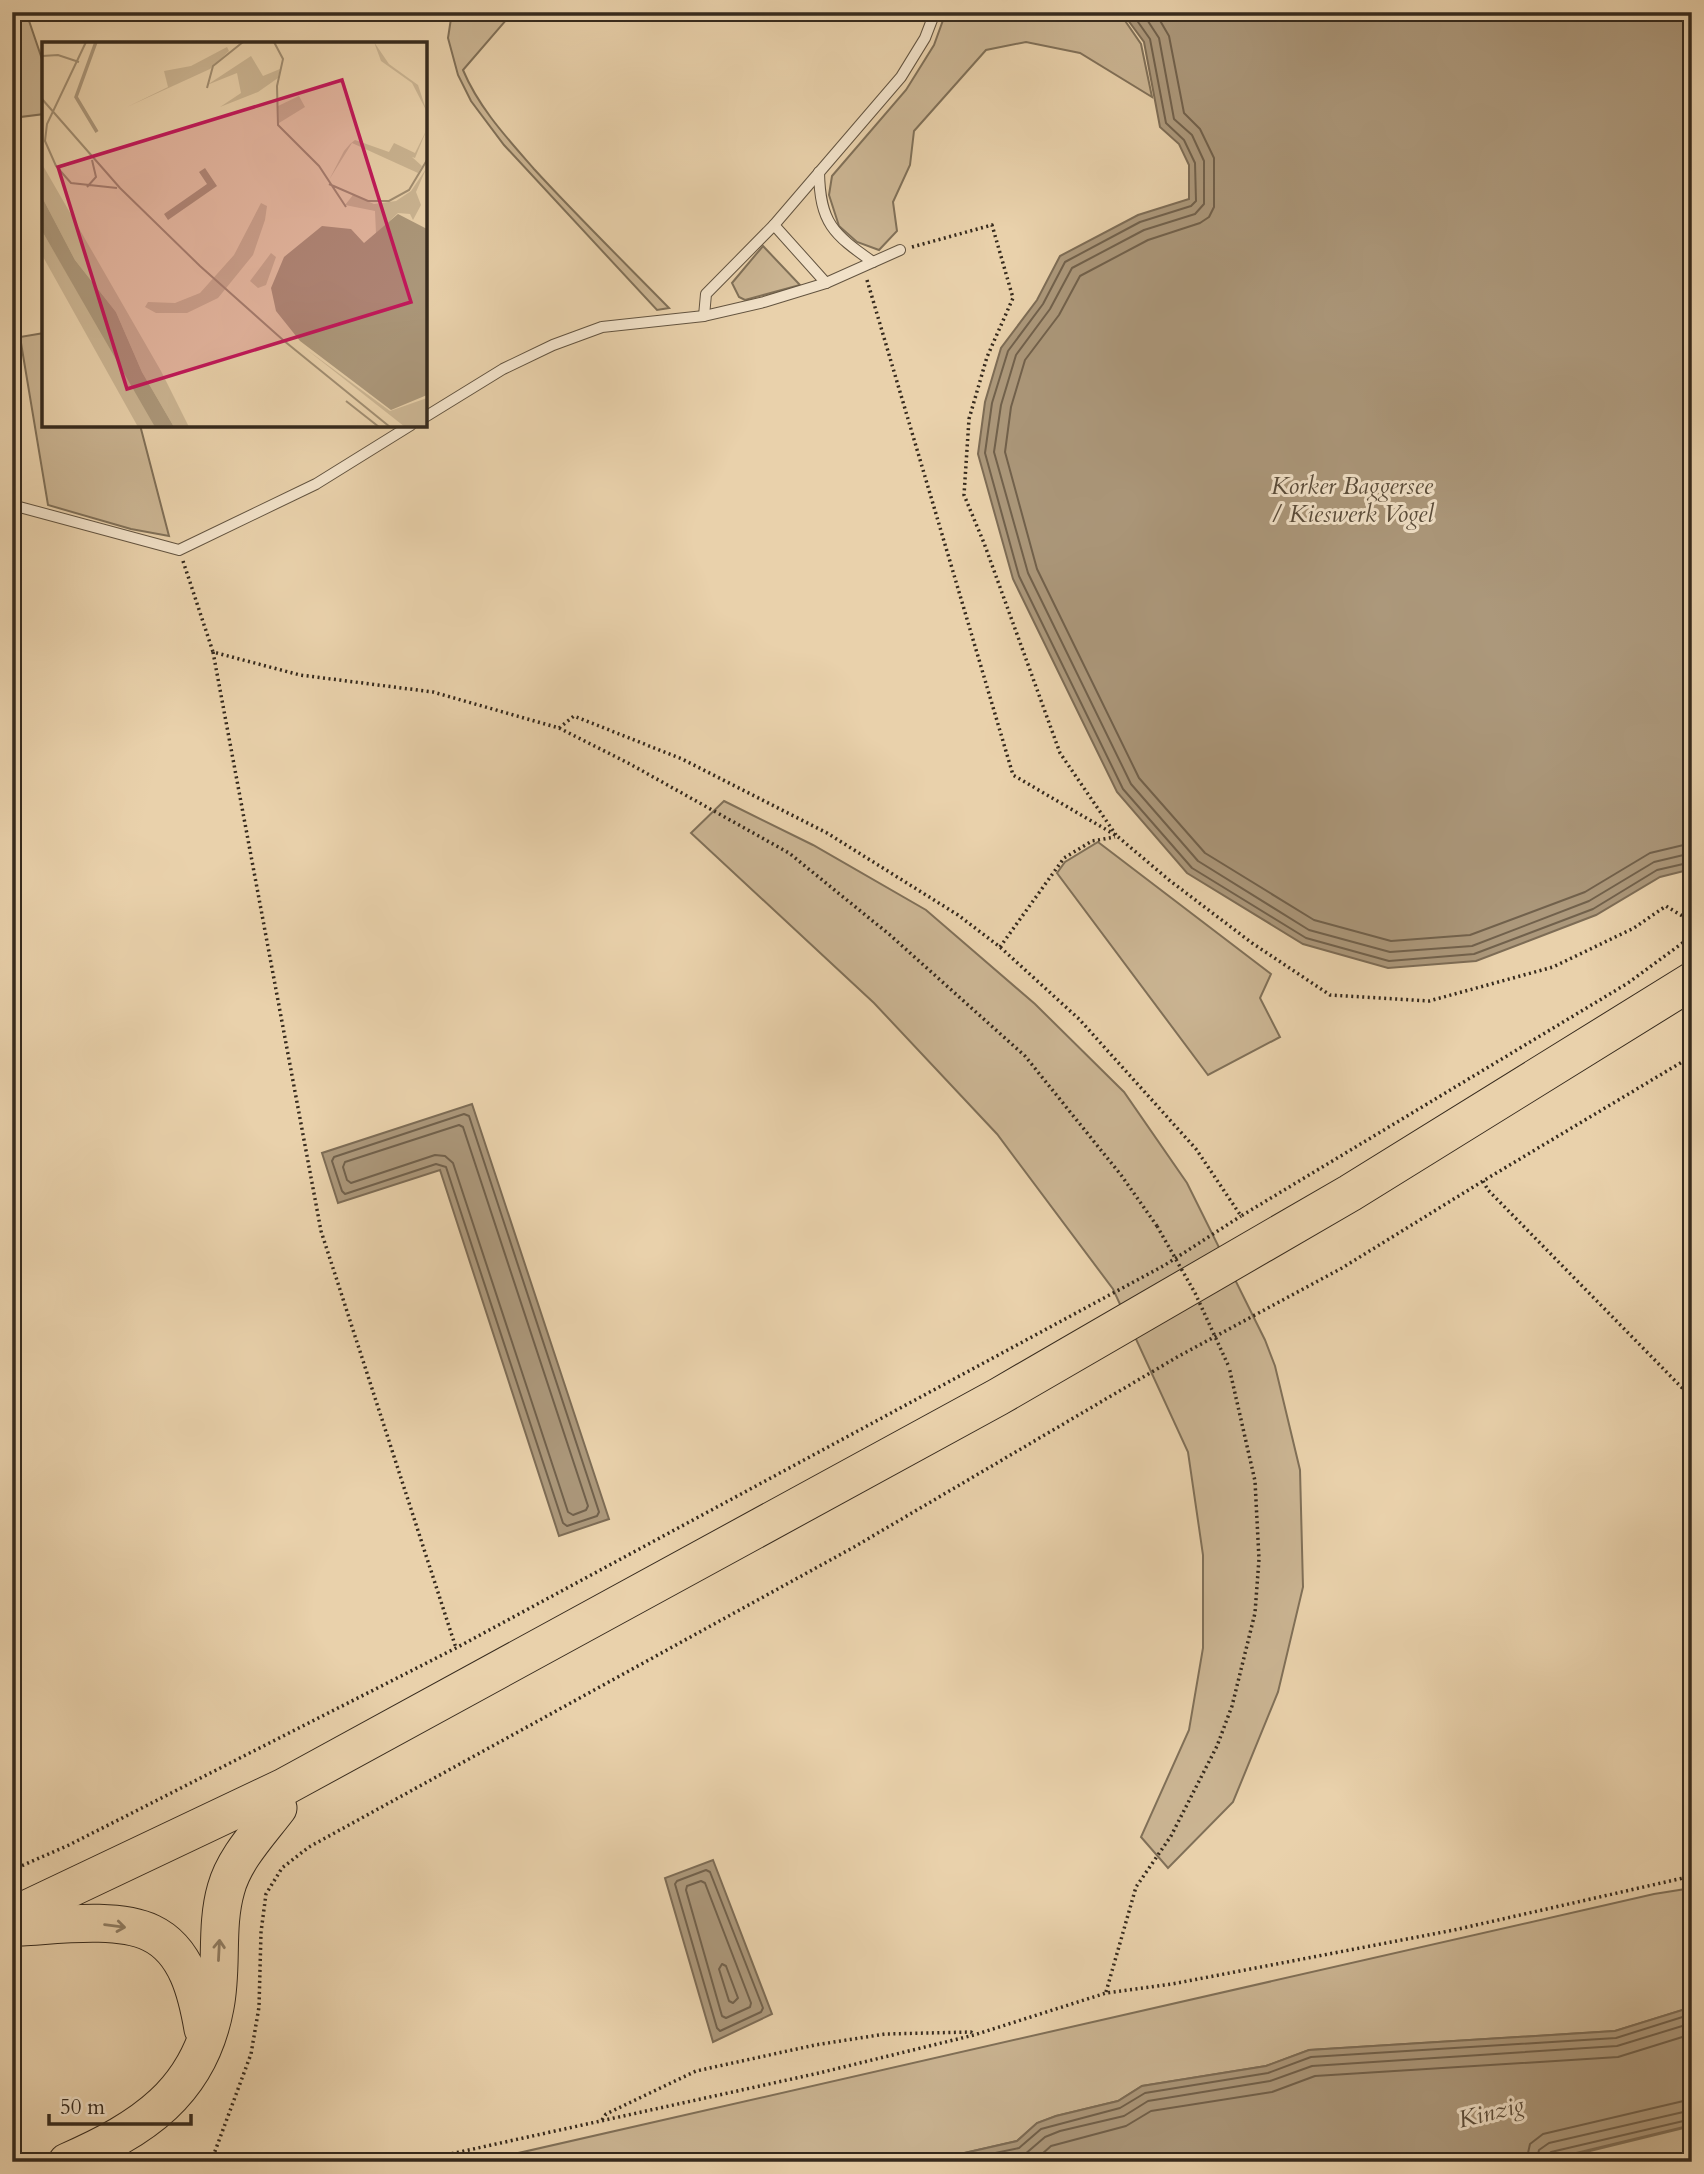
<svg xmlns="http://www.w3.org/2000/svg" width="1704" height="2174" font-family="Cardo,serif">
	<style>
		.green { fill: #cbb593; stroke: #807058; stroke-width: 2 }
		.water { fill: #ac987b; stroke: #7d6c55; stroke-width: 2 }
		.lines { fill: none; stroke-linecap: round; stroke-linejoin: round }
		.shore { stroke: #71614c; stroke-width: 2 }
		.lane-casing { stroke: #635440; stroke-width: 12 }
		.highway-casing { stroke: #362a1d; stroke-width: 39 }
		.path { stroke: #362a1d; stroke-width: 3.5; stroke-dasharray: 2 3.5; stroke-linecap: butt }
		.lane { stroke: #f1e1c8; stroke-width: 10 }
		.highway { stroke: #e9d1ab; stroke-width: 37 }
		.path-bridge { stroke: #362a1d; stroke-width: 3.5; stroke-dasharray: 2 3.5; stroke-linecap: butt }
		.oneway { stroke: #907e64 }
		.labels { text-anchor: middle; stroke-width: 6; stroke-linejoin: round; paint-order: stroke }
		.water-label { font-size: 24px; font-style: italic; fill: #594b39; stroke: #f1e1c8 }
		.inset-river { fill: none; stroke: #ac987b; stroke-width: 3.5 }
		.inset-road { fill: none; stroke: #a18e72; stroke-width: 2 }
		.view { fill: #c2185b; fill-opacity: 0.15; stroke: #c2185b; stroke-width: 3.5 }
		.inset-edge { fill: none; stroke: #362a1d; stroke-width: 3.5 }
	</style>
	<rect width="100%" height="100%" fill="#e9d1ab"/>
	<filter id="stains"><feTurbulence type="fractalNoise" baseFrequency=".00286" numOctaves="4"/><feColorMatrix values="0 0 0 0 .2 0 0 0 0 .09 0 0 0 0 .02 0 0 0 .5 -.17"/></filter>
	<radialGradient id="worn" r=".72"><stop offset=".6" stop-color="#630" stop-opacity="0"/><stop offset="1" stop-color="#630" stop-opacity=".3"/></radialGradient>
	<g class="green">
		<polygon points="22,12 26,12 44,65 44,114 12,118 12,34"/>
		<path d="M452,12H513L463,70C479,108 507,138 534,169C578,217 624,262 669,308L657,310L504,145L471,101L458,75L448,38Z"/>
		<polygon points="946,12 1119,12 1141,44 1152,97 1080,53 1026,42 986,50 914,131 910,165 893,202 897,231 879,250 857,242 839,226 829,195 832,176 906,90 934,45"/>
		<polygon points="763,246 800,285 745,300 739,297 732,283"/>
		<polygon points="44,333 44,425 140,425 169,536 131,529 48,505 20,337"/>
		<polygon points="724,801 813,845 926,910 1035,1004 1124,1092 1187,1183 1265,1340 1275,1366 1300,1470 1303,1587 1278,1692 1233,1802 1168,1868 1141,1837 1189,1730 1203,1648 1203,1555 1188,1452 1113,1289 997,1134 874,1003 691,833"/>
		<polygon points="1098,842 1271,974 1260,998 1280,1037 1208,1075 1057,873 1065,862"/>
		<polygon points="1692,1888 1692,2007 1615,2031 1309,2050 1266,2066 1142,2086 1118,2101 1056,2116 1037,2123 1017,2141 925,2162 479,2162 1654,1894"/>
		<polygon points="1692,2126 1692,2162 1545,2162"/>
	</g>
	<g class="water">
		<polygon points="1122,12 1692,12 1692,869 1660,877 1596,915 1476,961 1388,968 1303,944 1187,873 1117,792 1013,579 978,454 985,402 1001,348 1037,300 1060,256 1138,215 1189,199 1189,165 1179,144 1160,127 1144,42"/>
		<polygon points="472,1104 609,1519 559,1536 440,1170 338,1203 322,1153"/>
		<polygon points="713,1860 772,2014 713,2042 665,1878"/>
		<polygon points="1692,2007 1692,2125 1539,2162 925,2162 1017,2141 1037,2123 1056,2116 1118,2101 1142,2086 1266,2066 1309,2050 1615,2031"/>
	</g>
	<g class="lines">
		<g class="shore">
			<polyline points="1131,12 1150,39 1166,123 1184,140 1195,163 1196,201 1191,206 1140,222 1065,262 1043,304 1008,351 992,403 985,453 1019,576 1123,789 1192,868 1306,938 1389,961 1474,954 1593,909 1657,870 1692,862"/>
			<polyline points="1142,12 1159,38 1174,119 1192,135 1204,161 1204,204 1195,214 1144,230 1072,268 1050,309 1016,355 1001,405 994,452 1028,573 1131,784 1198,861 1309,930 1390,952 1472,946 1589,901 1654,862 1692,853"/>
			<polyline points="1155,12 1169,36 1184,113 1200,129 1214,158 1214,207 1209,217 1200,223 1148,240 1080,276 1059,315 1025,360 1011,407 1005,452 1037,569 1139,778 1205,853 1314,920 1391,941 1470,935 1585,892 1650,853 1692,843"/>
			<polygon points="464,1114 469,1116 599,1512 597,1516 567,1526 563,1523 446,1167 436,1164 345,1194 342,1191 332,1161 334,1157"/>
			<polygon points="459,1125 463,1127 588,1506 586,1510 573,1515 568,1512 453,1163 445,1156 435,1155 351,1183 347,1180 343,1167 345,1162"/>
			<polygon points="706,1870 710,1872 763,2008 761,2012 720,2031 717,2028 675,1884 677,1881"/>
			<polygon points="701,1881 705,1883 751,2003 750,2007 726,2018 722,2016 686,1890 687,1886"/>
			<polygon points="722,1964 726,1966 738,1998 733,2003 729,2001 719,1969"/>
			<polyline points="952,2162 1019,2148 1041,2129 1120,2108 1145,2093 1268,2073 1311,2057 1616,2038 1692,2014"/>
			<polyline points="995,2162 1024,2155 1045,2137 1060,2131 1124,2116 1148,2101 1270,2081 1312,2066 1617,2046 1692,2023"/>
			<polyline points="1033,2162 1051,2146 1126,2126 1151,2111 1272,2092 1315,2076 1618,2057 1692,2034"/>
			<polyline points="1526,2162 1530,2144 1543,2134 1692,2099"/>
			<polyline points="1536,2162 1539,2150 1549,2143 1692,2110"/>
			<polyline points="1545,2162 1546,2156 1551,2152 1692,2119"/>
		</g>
		<defs>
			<g id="lane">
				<path d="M819,172C820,223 833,234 873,262"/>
				<polyline points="774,225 826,283"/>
				<polyline points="704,316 706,294 774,225 901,77 925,38 935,12"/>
				<polyline points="425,417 503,369 553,345 602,327 704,316 764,302 826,283 900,250"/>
				<polyline points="12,505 179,550 316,484 411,425"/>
			</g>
			<g id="highway">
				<polyline points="12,1916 284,1787 998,1397 1350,1193 1692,981"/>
				<path d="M22,1927C58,1925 118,1917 151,1933C187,1950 197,1994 203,2029"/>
				<path d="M67,2162C142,2129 199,2093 215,2007C223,1968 215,1927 226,1889C234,1859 259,1833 278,1808"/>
			</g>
		</defs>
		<use href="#lane" class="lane-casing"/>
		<use href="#highway" class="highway-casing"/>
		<g class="path">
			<polyline points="912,247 992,225 1013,298 987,357 969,419 964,495 984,543 1060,753 1116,835"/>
			<polyline points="867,280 1013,775 1117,836 1169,880 1252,943 1330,995 1429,1001 1553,967 1634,928 1666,906 1692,922"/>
			<polyline points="183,561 213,652 300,675 433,692 559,728 630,764 789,853 890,935 1025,1056 1121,1175 1157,1226"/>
			<polyline points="213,652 321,1231 456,1648"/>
			<polyline points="559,728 574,716 682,759 827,833 958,915 1000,947 1079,1019 1196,1149 1241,1216 1628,983 1692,936"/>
			<polyline points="1000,947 1064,858 1092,841 1115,837"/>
			<polyline points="1483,1181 1488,1190 1692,1398"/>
			<polyline points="12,1870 69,1845 456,1648 1165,1265 1241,1216"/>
			<polyline points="1106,1992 1136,1887 1171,1836 1217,1746 1232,1706 1255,1613 1259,1559 1255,1481 1229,1367"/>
			<polyline points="602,2120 606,2114 696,2071 815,2045 885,2034 971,2032 974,2035"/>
			<polyline points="211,2162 251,2054 259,2007 261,1932 266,1894 282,1868 309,1847 854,1547 1179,1356 1342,1268 1483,1181 1692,1056"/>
			<polyline points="414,2162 819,2073 974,2035 1106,1993 1172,1984 1454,1930 1692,1876"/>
		</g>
		<use href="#lane" class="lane"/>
		<use href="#highway" class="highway"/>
		<polyline class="path-bridge" points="1157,1226 1195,1293 1229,1367"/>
	</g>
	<defs><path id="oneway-shaft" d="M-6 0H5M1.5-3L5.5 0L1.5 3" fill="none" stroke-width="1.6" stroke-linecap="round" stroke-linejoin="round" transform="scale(1.75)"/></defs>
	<g class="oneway">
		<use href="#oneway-shaft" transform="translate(115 1926) rotate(7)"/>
		<use href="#oneway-shaft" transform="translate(219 1950) rotate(-87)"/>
	</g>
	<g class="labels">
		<g class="water-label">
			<text x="1352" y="494">Korker Baggersee<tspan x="1352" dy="28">/ Kieswerk Vogel</tspan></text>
			<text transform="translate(1491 2112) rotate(-14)" y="8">Kinzig</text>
		</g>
	</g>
	<g transform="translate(42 42)">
		<rect width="385" height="385" fill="#e9d1ab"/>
		<path d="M332,0L347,22L376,43L385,70L370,41L339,19ZM185,5L187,9L168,27L85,65L126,45L122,29L149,24ZM209,14L221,34L238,27L236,36L216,50L178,65L199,51L195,31L165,43ZM257,54L263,65L237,81L236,64ZM385,87L373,116L370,115L380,124L376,131L310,101L287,138L302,109L308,102L313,98L347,110L352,101L373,111ZM0,122L119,329L147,385H132L100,330L74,270L33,218L0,155ZM384,127L374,150L379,163L371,178L368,172L356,171L334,192L333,169L303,163L311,153L332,162L354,159L369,149ZM219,161L225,164L223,178L211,213L176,256L145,271H114L103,265L106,260L133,261L158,251L192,213ZM0,189L106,369L113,385H96L0,213ZM229,211L234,215L224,243L216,246L208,239ZM264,307L348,369L385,356V385H363Z" fill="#cbb593"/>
		<path d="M163,126L175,144L126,178L122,172L165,142L157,130ZM0,155L33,218L74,270L100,330L132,385H113L0,189ZM356,172L385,187V353L349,368L258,299L234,269L229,246L242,215L280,184L309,187L322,201Z" fill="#ac987b"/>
		<path class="inset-river" d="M54,0L34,55L55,90"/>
		<path class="inset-road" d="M44,0L5,82L3,99L14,124L29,141L75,146M232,0L241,17L235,44L236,83L277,124L304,165M0,14L16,13L37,20M165,46L171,24L201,0M0,57L78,146L158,224L241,298L348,385M287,142L326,159H347L367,148L385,118M45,145L54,135L50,118M304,359L337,385"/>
		<path class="view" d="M300,38L369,260L85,347L16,125Z"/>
		<rect width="385" height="385" class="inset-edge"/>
	</g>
	<rect width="1704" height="2174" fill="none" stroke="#e9d1ab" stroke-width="42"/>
	<rect x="14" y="14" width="1676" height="2146" fill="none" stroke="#362a1d" stroke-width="3.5"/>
	<rect x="21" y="21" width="1662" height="2132" fill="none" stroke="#362a1d" stroke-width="2"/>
	<path d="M49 2114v10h142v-10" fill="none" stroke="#362a1d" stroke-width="3.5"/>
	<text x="60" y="2114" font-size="21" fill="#362a1d" stroke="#f1e1c8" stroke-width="5" paint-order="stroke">50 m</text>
	<rect width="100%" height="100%" filter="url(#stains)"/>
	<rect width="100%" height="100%" fill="url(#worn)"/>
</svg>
